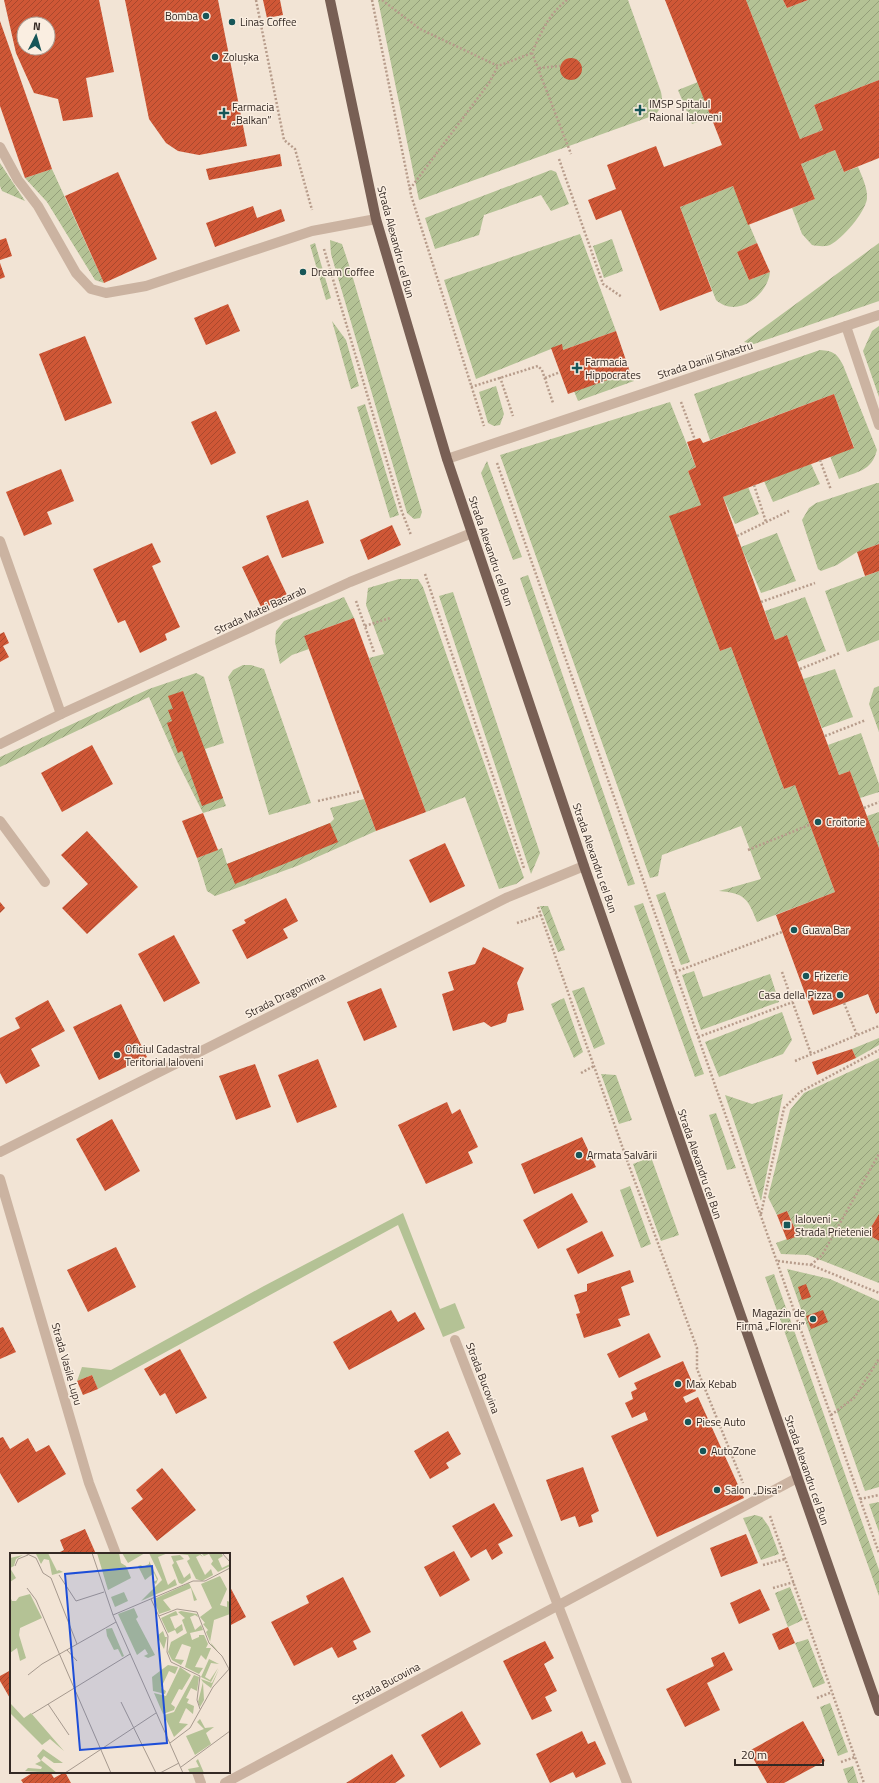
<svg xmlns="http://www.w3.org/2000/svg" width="879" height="1783" font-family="'Titillium Web',sans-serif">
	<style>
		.grass { fill: #b4c295 }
		.garden { fill: url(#garden-furrows) }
		.building { fill: url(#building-hatch); fill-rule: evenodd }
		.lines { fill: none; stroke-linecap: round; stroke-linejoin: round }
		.path { stroke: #b79c8b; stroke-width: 2.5; stroke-dasharray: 2 2; stroke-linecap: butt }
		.minor { stroke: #cbb3a1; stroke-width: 10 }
		.major { stroke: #785f54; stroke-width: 10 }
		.poi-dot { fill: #175658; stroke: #faeee1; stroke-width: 1.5 }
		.labels { text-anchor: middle; stroke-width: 3; stroke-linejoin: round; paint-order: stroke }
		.poi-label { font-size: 11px; fill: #342924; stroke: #faeee1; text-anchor: start }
		.street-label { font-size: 11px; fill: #342924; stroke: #faeee1 }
		.inset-road { fill: none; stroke: #a6998e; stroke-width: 1 }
		.view { fill: #1d4ed8; fill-opacity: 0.15; stroke: #1d4ed8; stroke-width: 2 }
		.inset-edge { fill: none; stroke: #342924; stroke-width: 2 }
	</style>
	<defs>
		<pattern id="garden-furrows" width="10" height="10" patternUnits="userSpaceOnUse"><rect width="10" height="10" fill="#b4c295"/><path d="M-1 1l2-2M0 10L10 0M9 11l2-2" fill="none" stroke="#939e79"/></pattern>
		<pattern id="building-hatch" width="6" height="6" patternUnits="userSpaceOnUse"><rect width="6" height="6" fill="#cf5736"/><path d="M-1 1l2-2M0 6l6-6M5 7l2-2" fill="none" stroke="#a9482d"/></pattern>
	</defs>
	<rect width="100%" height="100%" fill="#f2e4d5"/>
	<polygon class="grass" points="403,1213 440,1309 455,1303 465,1328 443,1337 398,1225 98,1389 92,1375 77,1381 82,1367 111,1370 262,1287"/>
	<g class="garden">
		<path d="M378,0H628L661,92C663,102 662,107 655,115L419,200Z"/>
		<polygon points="746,0 783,0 787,8 808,0 879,0 879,80 814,105 823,130 800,139"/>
		<polygon points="698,82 711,117 692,124 678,90"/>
		<path d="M835,150L844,172L858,167C862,176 868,189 867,199C864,214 843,238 830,245C825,247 817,246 812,245L802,234L792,208L815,199L801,164Z"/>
		<polygon points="0,163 25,201 2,191 0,186"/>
		<polygon points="52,169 104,283 95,280 47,202 25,178"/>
		<polygon points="551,170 556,172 569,204 551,211 541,195 484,215 479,235 435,249 425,218"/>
		<path d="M733,186L757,243L737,252L749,280L770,272C768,295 737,319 716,300L680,207Z"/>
		<polygon points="580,234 616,331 563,350 561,345 476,379 444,280"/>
		<polygon points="612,239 623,271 604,278 593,246"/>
		<polygon points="330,240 342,244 350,268 422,512 420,518 414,519 407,513 331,254"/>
		<polygon points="315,243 331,298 326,300 310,245"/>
		<polygon points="879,243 879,301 754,344 744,342"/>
		<polygon points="332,321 346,340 359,386 351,389"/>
		<polygon points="879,326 879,397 863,351 872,331"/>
		<path d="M820,350C833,351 837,353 843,365L877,450C871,472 858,471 839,479L830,456L854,447L834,394L710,440L694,394Z"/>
		<polygon points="630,372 634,381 578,401 574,391"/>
		<polygon points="496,386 504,414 500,425 494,426 488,423 479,392"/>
		<path d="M670,402L696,467L688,471L701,505L670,517L720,651L731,647L784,789L795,785L835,892L757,922C748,899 745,893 719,891L761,879L741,826L662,855L658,876L650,878L500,455Z"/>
		<polygon points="365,404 399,515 390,518 357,407"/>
		<polygon points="487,461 522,557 513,560 481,473"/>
		<polygon points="811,464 820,484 773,502 764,481"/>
		<polygon points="877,483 879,483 879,544 857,552 837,565 821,571 818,569 802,520 809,508 816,503"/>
		<polygon points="748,487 759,514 735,524 723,497"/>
		<polygon points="777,533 796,581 761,593 741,547"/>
		<polygon points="879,571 879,640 847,652 825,591"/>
		<polygon points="528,575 635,884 628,886 520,578"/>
		<polygon points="399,579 418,579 423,587 524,878 516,884 499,889 465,797 426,812 369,658 384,654 366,605 368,588"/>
		<polygon points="453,592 540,853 531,874 439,596"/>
		<polygon points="344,597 354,618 304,636 309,649 292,655 280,664 275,642 276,631 284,621"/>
		<polygon points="805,597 826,651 797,662 787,635 775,640 765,611"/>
		<polygon points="243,665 251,665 264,669 311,803 269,815 228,677 233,670"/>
		<polygon points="835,669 853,717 822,728 803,679"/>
		<polygon points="196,673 204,677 224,743 205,749 226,806 203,813 177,761 149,697 0,767 0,757 149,689"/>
		<polygon points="879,686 879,732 869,704 874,688"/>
		<polygon points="861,733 879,784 879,792 860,798 850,771 839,775 828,745"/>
		<polygon points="364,799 376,831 297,866 215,896 207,891 197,858 222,848 227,864 330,823 334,819 330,808"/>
		<polygon points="879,812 879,848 867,816"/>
		<polygon points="665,892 690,962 681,965 656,895"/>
		<polygon points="643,903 704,1074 695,1077 634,906"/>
		<polygon points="540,906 548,906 565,950 558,952"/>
		<polygon points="694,971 703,997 770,974 779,1002 701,1030 682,975"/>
		<polygon points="584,987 605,1044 594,1049 572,991"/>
		<polygon points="564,998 583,1052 574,1058 551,1004"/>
		<polygon points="782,1012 792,1040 783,1054 719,1077 705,1042"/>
		<polygon points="879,1038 879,1045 856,1058 852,1049"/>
		<polygon points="879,1058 879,1214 867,1234 879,1241 879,1283 808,1255 781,1254 776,1243 798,1235 787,1211 777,1215 768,1197 790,1110 804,1093"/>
		<polygon points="601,1074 616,1075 632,1120 619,1124"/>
		<polygon points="783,1094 761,1201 725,1095 752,1104"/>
		<polygon points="716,1113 736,1168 727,1170 709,1115"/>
		<polygon points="651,1157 679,1235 661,1241 633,1164"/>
		<polygon points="630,1186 651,1244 641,1248 620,1190"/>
		<polygon points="787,1269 830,1279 879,1301 879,1487 865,1491"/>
		<polygon points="774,1274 879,1570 879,1596 765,1277"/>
		<polygon points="879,1502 879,1532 869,1504"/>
		<polygon points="755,1515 762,1517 769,1527 779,1554 761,1560 743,1518"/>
		<polygon points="790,1587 803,1620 788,1627 775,1593"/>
		<polygon points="808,1639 825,1683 813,1688 795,1643"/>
		<polygon points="830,1703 848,1752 838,1756 820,1707"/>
		<polygon points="853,1766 858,1783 848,1783 843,1769"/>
	</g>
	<g class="building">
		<path d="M4,0H99L114,72L86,78L93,117L63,121L58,99L34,93L16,53ZM24,24H48V48H24Z"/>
		<polygon points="125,0 218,0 247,146 199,155 178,151 166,143 149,119"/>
		<polygon points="263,0 280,0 283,15 267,18"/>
		<polygon points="665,0 746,0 800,139 823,130 814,105 879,80 879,158 844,172 835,150 801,164 815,199 748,225 733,186 680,207 712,291 660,311 621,210 596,220 588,200 616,189 607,165 656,146 664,167 722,145"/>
		<polygon points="783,0 808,0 787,8"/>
		<polygon points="0,21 52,169 25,178 0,106"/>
		<circle cx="571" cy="69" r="11"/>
		<polygon points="280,154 282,166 209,180 206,169"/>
		<polygon points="118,172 157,259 104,283 65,196"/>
		<polygon points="253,206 257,218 281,209 285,221 215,247 206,223"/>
		<polygon points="6,238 12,256 0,260 0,240"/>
		<polygon points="757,243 770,272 749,280 737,252"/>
		<polygon points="0,263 5,277 0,279"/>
		<polygon points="228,304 240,331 206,345 194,318"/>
		<polygon points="616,331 630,372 568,394 551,348 562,344 563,350"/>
		<polygon points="85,336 112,403 65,421 39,354"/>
		<polygon points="834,394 854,448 723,497 775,640 787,635 839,775 850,771 879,848 879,1012 876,1014 868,994 813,1015 776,915 835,892 795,785 784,789 731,647 720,651 669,516 701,505 688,471 696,467 687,442 700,438 703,443"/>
		<polygon points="216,411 236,453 211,465 191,422"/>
		<polygon points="61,469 74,501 47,512 52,524 24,536 6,492"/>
		<polygon points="308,500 324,543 282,558 266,516"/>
		<polygon points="392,525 401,545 368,560 360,540"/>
		<polygon points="152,543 161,562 152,566 180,627 165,634 167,640 140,653 125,620 118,623 93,569"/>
		<polygon points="879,544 879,571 865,576 857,552"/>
		<polygon points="268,555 288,597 262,609 242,567"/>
		<polygon points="354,618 426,812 376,831 304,636"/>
		<polygon points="4,632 9,643 3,646 9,657 0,662 0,634"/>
		<polygon points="183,691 223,798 202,806 182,751 178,753 167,723 172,721 168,710 173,709 168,696"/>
		<polygon points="92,745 113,784 62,812 41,773"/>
		<polygon points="203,813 218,850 197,858 182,821"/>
		<polygon points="330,823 338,842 235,884 227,864"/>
		<polygon points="87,831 138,887 87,934 62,908 88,884 61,855"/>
		<polygon points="445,843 465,886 430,903 409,860"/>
		<polygon points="286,898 298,921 283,929 288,938 247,959 232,930 246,923 244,920"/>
		<polygon points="0,902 5,908 0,913"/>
		<polygon points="174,935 200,983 164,1002 138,954"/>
		<polygon points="483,947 524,968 517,983 524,1010 508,1014 506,1022 491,1027 484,1022 453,1031 442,994 454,990 448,972 475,964"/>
		<polygon points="381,988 397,1027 364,1041 347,1002"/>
		<polygon points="48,1000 65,1031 31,1049 40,1066 6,1084 0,1073 0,1038 20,1028 15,1018"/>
		<polygon points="121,1004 147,1057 99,1080 73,1027"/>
		<polygon points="852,1049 856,1058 817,1075 812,1062"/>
		<polygon points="318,1059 337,1107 297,1123 278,1075"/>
		<polygon points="255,1064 271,1107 236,1120 219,1076"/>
		<polygon points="447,1102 452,1114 460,1109 478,1147 468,1152 473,1163 426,1184 398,1125"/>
		<polygon points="112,1119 140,1171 105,1191 76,1139"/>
		<polygon points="582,1137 596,1167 534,1194 521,1164"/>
		<polygon points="572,1193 588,1222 538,1249 523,1220"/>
		<polygon points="787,1211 798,1236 787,1240 777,1215"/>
		<polygon points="879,1214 879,1241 867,1234"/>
		<polygon points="602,1231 614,1256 578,1274 566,1249"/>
		<polygon points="116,1247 136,1287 88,1312 67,1270"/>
		<polygon points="630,1270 634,1282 621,1287 630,1315 618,1319 621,1326 584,1338 576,1314 580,1313 574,1295 587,1291 587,1284"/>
		<polygon points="806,1284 811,1297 802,1300 798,1287"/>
		<polygon points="391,1310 398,1322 415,1312 425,1329 349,1370 333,1342"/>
		<polygon points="823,1310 828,1322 811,1329 806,1316"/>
		<polygon points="3,1327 16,1352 0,1359 0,1328"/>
		<polygon points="649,1333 661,1357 619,1378 607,1354"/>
		<polygon points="180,1349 207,1398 176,1414 165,1393 160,1396 144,1369"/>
		<polygon points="683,1361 696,1391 683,1397 686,1403 698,1397 744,1498 657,1537 611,1436 648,1420 645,1412 632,1418 625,1403 633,1399 631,1392 637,1389 634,1383"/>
		<polygon points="92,1375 98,1389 83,1395 77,1381"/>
		<polygon points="448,1431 461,1454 446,1463 449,1468 430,1479 414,1451"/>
		<polygon points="3,1437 10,1449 28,1438 36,1452 49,1445 66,1474 18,1503 0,1473 0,1438"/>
		<polygon points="583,1467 599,1511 591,1515 593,1522 579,1527 575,1516 561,1521 546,1480"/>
		<polygon points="162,1468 196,1510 157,1541 131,1508 143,1499 136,1490"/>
		<polygon points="494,1503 513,1536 498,1544 503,1553 492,1560 486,1549 471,1558 452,1526"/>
		<polygon points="85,1529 96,1554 56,1554 64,1550 60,1540"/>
		<polygon points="746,1534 758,1563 721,1577 710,1548"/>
		<polygon points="454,1551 470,1580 440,1597 424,1567"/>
		<polygon points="343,1577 371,1632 353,1641 357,1649 338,1658 332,1647 294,1666 271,1622 309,1603 306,1596"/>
		<polygon points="229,1585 246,1617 229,1626"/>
		<polygon points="760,1589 770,1610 739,1624 730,1603"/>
		<polygon points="788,1627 795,1643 779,1650 772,1634"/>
		<polygon points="545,1641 554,1658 544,1664 557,1691 545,1697 552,1711 532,1720 503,1661"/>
		<polygon points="724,1652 733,1670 707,1683 720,1710 685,1727 666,1689 714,1666 711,1658"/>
		<polygon points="11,1670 11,1700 0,1681 0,1676"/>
		<polygon points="462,1711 481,1744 440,1768 421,1735"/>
		<polygon points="803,1721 825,1761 784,1783 767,1783 749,1751"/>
		<polygon points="582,1731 588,1744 595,1741 606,1764 576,1778 573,1772 550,1783 536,1754"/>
		<polygon points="392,1754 405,1776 395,1783 346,1783"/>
		<polygon points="34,1772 50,1772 54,1778 65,1772 71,1783 23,1783 21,1780"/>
	</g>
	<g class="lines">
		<g class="path">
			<polyline points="256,0 284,140 295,149 312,210"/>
			<polyline points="372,0 411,195 484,426"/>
			<polyline points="382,0 420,29 498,66 532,53"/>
			<path d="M567,0C549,14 541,32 532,53L571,154"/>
			<polyline points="539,68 560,66"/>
			<polyline points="559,159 603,284 622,297"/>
			<polyline points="410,189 489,83 498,66"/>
			<polyline points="324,249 402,512 411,535"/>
			<polyline points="500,377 513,416"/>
			<polyline points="545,378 560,372"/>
			<polyline points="471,387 538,366 542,370 553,403"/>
			<polyline points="681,402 695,440"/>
			<polyline points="820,460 831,490"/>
			<polyline points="497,463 879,1553"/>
			<polyline points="754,485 766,522"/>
			<polyline points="737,536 789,511"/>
			<polyline points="425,574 524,868"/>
			<polyline points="356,601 374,652"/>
			<polyline points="761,602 815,583"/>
			<polyline points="365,626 390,618"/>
			<polyline points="800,669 840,653"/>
			<polyline points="825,736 866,720"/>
			<polyline points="318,801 361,791"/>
			<polyline points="864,808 879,802"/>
			<polyline points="748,850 809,825"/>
			<polyline points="538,907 628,1163 697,1348 697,1369 743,1483"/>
			<polyline points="517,923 541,915"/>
			<polyline points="675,972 782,932"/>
			<polyline points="782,972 811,1054"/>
			<polyline points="844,1003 857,1035"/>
			<polyline points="698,1037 793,1002"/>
			<polyline points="795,1061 879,1026"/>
			<polyline points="581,1073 594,1066"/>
			<polyline points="761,1214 784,1108 800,1092 879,1050"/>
			<polyline points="778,1261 811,1265 879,1293"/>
			<polyline points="811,1265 822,1255 879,1154"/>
			<polyline points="831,1415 854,1398 879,1359"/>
			<polyline points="860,1499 879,1495"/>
			<polyline points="770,1516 864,1783"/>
			<polyline points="763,1565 785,1559"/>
			<polyline points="773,1588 794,1582"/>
			<polyline points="817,1698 832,1692"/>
			<polyline points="841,1762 855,1757"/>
		</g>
		<g class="minor">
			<polyline points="0,147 18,180 38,206 76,273 91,289 106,293 146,286 312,231 376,219"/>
			<polyline points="846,326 879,425"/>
			<polyline points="447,459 879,315"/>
			<polyline points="0,541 61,714"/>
			<polyline points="0,744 61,714 350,582 472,533"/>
			<polyline points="0,821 45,882"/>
			<polyline points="0,1152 506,898 584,866"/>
			<polyline points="0,1179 89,1483 116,1554"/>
			<polyline points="455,1340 627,1783"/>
			<polyline points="197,1772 201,1783"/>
			<polyline points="225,1783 797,1478"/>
		</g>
		<polyline class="major" points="330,0 376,219 447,459 584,866 879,1711"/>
	</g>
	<g class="poi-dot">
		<circle cx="206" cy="16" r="4"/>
		<circle cx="232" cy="22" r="4"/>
		<circle cx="215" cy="57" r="4"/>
		<path d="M638 104h4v4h4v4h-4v4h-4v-4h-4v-4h4z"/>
		<path d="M222 107h4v4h4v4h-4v4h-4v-4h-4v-4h4z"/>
		<circle cx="303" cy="272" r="4"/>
		<path d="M575 362h4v4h4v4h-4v4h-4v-4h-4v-4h4z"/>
		<circle cx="818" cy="822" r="4"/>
		<circle cx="794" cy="930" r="4"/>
		<circle cx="806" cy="976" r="4"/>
		<circle cx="840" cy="995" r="4"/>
		<circle cx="117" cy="1055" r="4"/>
		<circle cx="579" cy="1155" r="4"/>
		<rect x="783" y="1221" width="8" height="8" rx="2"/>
		<circle cx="813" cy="1319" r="4"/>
		<circle cx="678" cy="1384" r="4"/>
		<circle cx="688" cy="1422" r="4"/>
		<circle cx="703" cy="1451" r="4"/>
		<circle cx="717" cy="1490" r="4"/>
	</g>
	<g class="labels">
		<g class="poi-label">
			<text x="198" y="20" text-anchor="end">Bomba</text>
			<text x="240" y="26">Linas Coffee</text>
			<text x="223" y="61">Zolușka</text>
			<text x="649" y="108">IMSP Spitalul<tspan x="649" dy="13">Raional Ialoveni</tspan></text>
			<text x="232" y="111">Farmacia<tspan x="232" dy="13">„Balkan”</tspan></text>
			<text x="311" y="276">Dream Coffee</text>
			<text x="585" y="366">Farmacia<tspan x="585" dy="13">Hippocrates</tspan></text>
			<text x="826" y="826">Croitorie</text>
			<text x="802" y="934">Guava Bar</text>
			<text x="814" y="980">Frizerie</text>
			<text x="832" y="999" text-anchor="end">Casa della Pizza</text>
			<text x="125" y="1053">Oficiul Cadastral<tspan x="125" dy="13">Teritorial Ialoveni</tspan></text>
			<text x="587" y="1159">Armata Salvării</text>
			<text x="795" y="1223">Ialoveni -<tspan x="795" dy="13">Strada Prieteniei</tspan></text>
			<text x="805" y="1317" text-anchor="end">Magazin de<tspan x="805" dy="13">Firmă „Floreni”</tspan></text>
			<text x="686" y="1388">Max Kebab</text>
			<text x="696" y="1426">Piese Auto</text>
			<text x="711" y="1455">AutoZone</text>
			<text x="725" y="1494">Salon „Disa”</text>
		</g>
		<g class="street-label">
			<text transform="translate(396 242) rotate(75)" y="4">Strada Alexandru cel Bun</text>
			<text transform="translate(705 360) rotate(-18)" y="4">Strada Daniil Sihastru</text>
			<text transform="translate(491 551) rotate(71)" y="4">Strada Alexandru cel Bun</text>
			<text transform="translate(260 610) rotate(-25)" y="4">Strada Matei Basarab</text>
			<text transform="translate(595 858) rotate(71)" y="4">Strada Alexandru cel Bun</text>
			<text transform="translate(285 995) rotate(-27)" y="4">Strada Dragomirna</text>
			<text transform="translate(700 1164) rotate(71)" y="4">Strada Alexandru cel Bun</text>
			<text transform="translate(67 1364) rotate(74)" y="4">Strada Vasile Lupu</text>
			<text transform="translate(483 1378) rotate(69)" y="4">Strada Bucovina</text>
			<text transform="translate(807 1470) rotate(71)" y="4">Strada Alexandru cel Bun</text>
			<text transform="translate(386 1683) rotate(-28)" y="4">Strada Bucovina</text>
		</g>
	</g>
	<g transform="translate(10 1553)">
		<rect width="220" height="220" fill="#f2e4d5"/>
		<path d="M1,151L14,165L21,160L54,198L40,186L32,192L0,160Z" fill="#b4c295"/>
		<path d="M13,2L6,6L4,13L0,15L6,25L0,29V5ZM20,41L32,65L10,75L9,82L16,105L10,108L7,95L0,100V44L2,48H6L9,44Z" fill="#b4c295"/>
		<path d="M33,0H38L47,18L49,17L53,19L42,22L39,7L34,6L31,11L26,1ZM109,0L111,10L116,13L121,25L98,37L87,0ZM112,0H135L118,10ZM139,0H158L148,4L158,32L165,26L167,32L131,48L152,27ZM160,0H190L193,4L190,2L186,4L195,22L201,16L203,22L192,28L186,26L177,8L180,6L178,2ZM191,0H211L213,3L208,6L212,15L220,11V13L208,19L201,11L203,8L199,1L194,3ZM170,2L174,6L166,8L174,25L180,20L181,25L172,31L169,30L162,12L164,10L161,3ZM139,8L148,26L146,31L143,29L147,27L144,20L135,27L128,13L131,12L133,14L139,11ZM210,23L217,36L210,52L217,54V48L220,49V61L204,67L200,89L208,98L202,93L196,79L198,77L193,71L195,70L190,64L202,55L191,31ZM179,30L187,47L184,48L181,35L153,47L161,57L149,61L144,46ZM114,39L118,48L105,54L101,44ZM124,55L128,64L126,66L145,102L138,105L134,103L138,101L135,96L127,102L108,61ZM166,58L168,62L160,64L165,76L172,71L173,77L167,81L165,77L158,80L151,65ZM171,58L187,61L188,64L185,62L180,64L185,77L191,72L193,77L180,80L182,87L189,84V82H194L198,91L196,95H201L196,107L191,102L185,114L193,115L189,121L175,114L181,94L172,91L165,106L174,107L171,112L162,107L158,99L161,89L177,80L172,67L175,65L168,59ZM102,75L114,103L112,104L108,96L104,97L97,83L96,76ZM153,78L155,84H157L154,96L147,83ZM199,106L209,111L201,110L195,124L200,127L208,115L201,129L191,124ZM158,112L168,114L165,121L159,118L151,135L156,138L155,141L143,138L142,124ZM170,114L181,122L172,137L169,136L161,151L165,154L164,157L153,161L144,140L156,143ZM209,116L201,135L193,129L194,147L190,154L188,149L193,129L191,126L202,130ZM184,122L189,124L187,138L181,135L176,145L179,146L177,150L184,153L183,161L176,155L169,170L178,171L164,184L154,162L164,159ZM190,166L195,175L204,174L196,180L201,191L185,202L176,183L194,176L187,169ZM33,196L53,210H44L34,203L31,207L47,220L15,218L18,215L31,216L32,214L25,211L31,208L27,203ZM188,206L194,220H180L178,216L189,214L186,208Z" fill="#b4c295"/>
		<path class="inset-road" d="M15,0L26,5L33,20L41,25L67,91M82,0L103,62L173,220M212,0L220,9M5,13L8,6L18,2M49,22L66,48L94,39M17,35L26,47L101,220M141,46L158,83L157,99L161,109L190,123L187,147L190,156M103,62L183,28H195L220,15M149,63L167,56L187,59L199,90L212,103L219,116M57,97L67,108M18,122L32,111L106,69M111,149L146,220M38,151L59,182M22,161L120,101M160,190L180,175L203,134L220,115M171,214L220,178M55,220L146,160M150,220L169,210"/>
		<path class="view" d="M142,13L157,190L70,197L55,21Z"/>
		<rect width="220" height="220" class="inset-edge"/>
	</g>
	<g transform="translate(36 36) rotate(5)"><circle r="19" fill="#faeee1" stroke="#ab9f95"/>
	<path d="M0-3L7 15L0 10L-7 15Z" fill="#175658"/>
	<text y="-6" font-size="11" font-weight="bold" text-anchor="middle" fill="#342924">N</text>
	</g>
	<path d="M735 1759v6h88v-6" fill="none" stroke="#342924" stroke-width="2"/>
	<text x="741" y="1759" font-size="12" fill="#342924" stroke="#faeee1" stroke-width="3" paint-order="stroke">20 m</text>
</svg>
